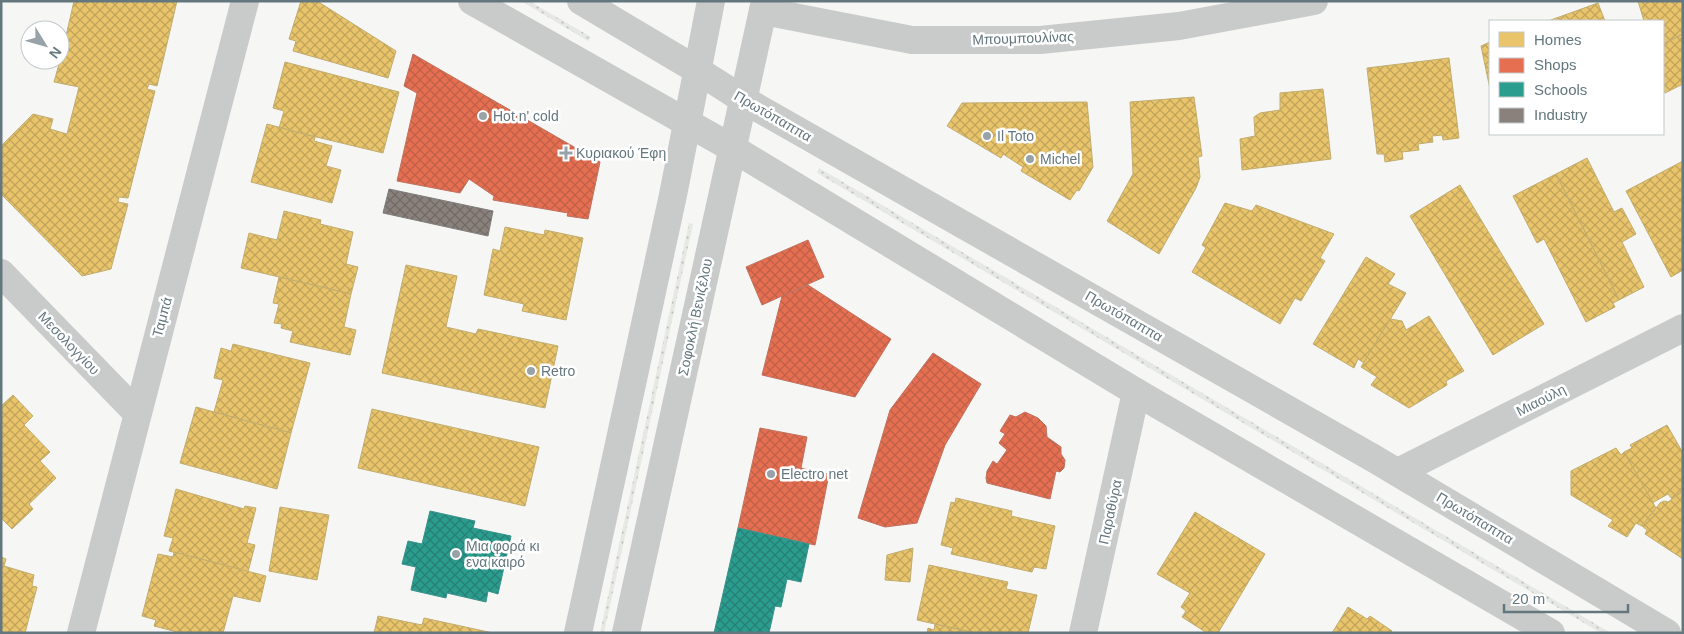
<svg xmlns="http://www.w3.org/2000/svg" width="1684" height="634" font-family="Helvetica,sans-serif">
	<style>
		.green { fill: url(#green-dots) }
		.homes { fill: url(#homes-cross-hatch); stroke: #c1ad70 }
		.shops { fill: url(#shops-cross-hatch); stroke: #c0715e }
		.schools { fill: url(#schools-cross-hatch); stroke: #3b928a }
		.industry { fill: url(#industry-cross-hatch); stroke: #7f7e7d }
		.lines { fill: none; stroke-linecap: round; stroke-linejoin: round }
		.minor { stroke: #c9cbca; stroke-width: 28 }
		.tertiary { stroke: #c9cbca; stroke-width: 28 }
		.poi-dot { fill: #97a3a8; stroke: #fff; stroke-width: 2 }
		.labels { text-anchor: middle; stroke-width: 5; stroke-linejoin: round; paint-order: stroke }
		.street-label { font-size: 14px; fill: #64777e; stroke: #fff }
		.poi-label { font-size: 14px; fill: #64777e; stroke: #fff; text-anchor: start }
	</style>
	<defs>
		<pattern id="green-dots" width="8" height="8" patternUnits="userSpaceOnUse" patternTransform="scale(1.25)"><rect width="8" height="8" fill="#e6e8e3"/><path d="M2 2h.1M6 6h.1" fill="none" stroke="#bec1bd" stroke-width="1.8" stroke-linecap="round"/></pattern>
		<pattern id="homes-cross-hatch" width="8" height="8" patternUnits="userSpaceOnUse" patternTransform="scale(1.25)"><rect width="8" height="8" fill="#e9c46a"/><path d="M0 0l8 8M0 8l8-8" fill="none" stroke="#c0a45c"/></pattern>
		<pattern id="shops-cross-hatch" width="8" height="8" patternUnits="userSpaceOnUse" patternTransform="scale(1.25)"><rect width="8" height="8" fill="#e76f51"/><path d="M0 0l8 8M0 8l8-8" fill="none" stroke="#bf6048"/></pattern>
		<pattern id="schools-cross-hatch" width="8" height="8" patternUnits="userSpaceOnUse" patternTransform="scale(1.25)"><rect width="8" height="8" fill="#2a9d8f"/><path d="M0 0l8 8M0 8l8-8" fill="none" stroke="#277f75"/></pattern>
		<pattern id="industry-cross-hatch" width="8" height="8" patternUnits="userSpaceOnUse" patternTransform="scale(1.25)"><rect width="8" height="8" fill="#8a817c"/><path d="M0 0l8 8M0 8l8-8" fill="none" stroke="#6f6a66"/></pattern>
	</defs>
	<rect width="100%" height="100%" fill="#f6f6f5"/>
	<g class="green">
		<polygon points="521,1 529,1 591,37 588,41"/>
		<polygon points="819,168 1611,633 1601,633 817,173"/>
		<polygon points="689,223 693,224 604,633 600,633"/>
	</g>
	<g class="homes">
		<polygon points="74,1 177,1 157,86 149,84 147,89 155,91 128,198 119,197 118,202 128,204 111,269 82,276 1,194 1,146 33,114 53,119 50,129 67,134 79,87 54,82 59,64 53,63 54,60 60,60 60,34 66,36"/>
		<polygon points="301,1 317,1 396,51 388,78 293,51 296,41 289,39"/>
		<polygon points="1638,1 1683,1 1683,34 1663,44 1663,21 1644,21"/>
		<polygon points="1598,3 1605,21 1548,21"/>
		<polygon points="1683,34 1683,84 1665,93 1663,89 1663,44"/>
		<polygon points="1490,42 1490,89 1481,46"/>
		<polygon points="1449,58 1459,138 1443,140 1442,135 1432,136 1433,142 1418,144 1419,150 1402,152 1403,159 1385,162 1384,154 1377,154 1367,68"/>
		<polygon points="285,62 399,92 383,153 279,128 284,111 273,108"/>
		<polygon points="1323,89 1331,159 1242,170 1240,139 1255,136 1254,117 1260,113 1280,110 1280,93"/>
		<polygon points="1194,97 1202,156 1198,157 1200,177 1196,188 1159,254 1107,221 1133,174 1130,102"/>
		<polygon points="1087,102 1093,167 1079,191 1077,190 1070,200 1021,171 1023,167 1003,154 1001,158 947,126 962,103"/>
		<polygon points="267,124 315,137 314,141 332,146 326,166 341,170 332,203 251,182"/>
		<polygon points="1587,158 1614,212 1622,208 1636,234 1622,242 1644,287 1619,300 1556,174"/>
		<polygon points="1683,161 1683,270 1671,277 1626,191"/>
		<polygon points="1556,174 1619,300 1613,303 1615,307 1586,322 1544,239 1537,243 1513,196"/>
		<polygon points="1460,185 1544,324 1493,355 1410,216"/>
		<polygon points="1225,203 1252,211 1256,205 1334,234 1320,258 1325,261 1301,301 1295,298 1280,324 1192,272 1206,248 1202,245"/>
		<polygon points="284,211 321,220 320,224 353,232 346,264 358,267 351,294 241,268 249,233 277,240"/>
		<polygon points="505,227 544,235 545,230 583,238 566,320 522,311 524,304 484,295 493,249 500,251"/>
		<polygon points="1366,257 1395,274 1388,284 1406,293 1364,363 1358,359 1354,368 1313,344"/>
		<polygon points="406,265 457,276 446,327 476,334 478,329 558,346 545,408 382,373"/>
		<polygon points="279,277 351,294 344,327 356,330 350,355 290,342 293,331 281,328 282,324 274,323 279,304 273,303"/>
		<polygon points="1429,316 1464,371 1446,381 1447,385 1409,408 1371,385 1377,377 1361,367 1390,319 1402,321 1406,330"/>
		<polygon points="233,344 310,363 291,433 214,412 223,380 214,378 221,348 231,351"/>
		<polygon points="13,395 33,416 24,425 50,452 40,461 56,478 29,504 33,509 12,529 1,518 1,406"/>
		<polygon points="196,407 291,433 277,489 180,463"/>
		<polygon points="372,409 539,447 525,506 358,468"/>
		<polygon points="1667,425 1683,453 1683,491 1672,499 1668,494 1652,503 1624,452 1632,448 1630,445"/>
		<polygon points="1616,448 1621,455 1624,452 1656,508 1642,526 1636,523 1627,537 1608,526 1613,520 1571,495 1571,471"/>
		<polygon points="176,489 244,509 245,506 256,508 247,543 255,545 248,572 169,551 173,538 164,536"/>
		<polygon points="1683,491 1683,559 1645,534 1647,530 1642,526 1660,503 1664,501 1668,502"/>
		<polygon points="956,498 1012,511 1011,516 1055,526 1046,569 1034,567 1032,572 951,554 953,548 941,545 951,502 955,503"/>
		<polygon points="280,507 329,515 317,580 269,571"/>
		<polygon points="1195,512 1265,554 1218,633 1207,633 1182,617 1186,611 1181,607 1190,593 1157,574"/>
		<polygon points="913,548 910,582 885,580 887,555"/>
		<polygon points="174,552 266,576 260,602 233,596 223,633 181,633 154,626 156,620 142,616 158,554 173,557"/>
		<polygon points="1,557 6,559 4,566 34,575 32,586 37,587 25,633 1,633"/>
		<polygon points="929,565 1008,582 1006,589 1037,595 1028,633 975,633 917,620"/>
		<polygon points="1348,607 1367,619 1370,616 1392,631 1391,633 1332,633"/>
		<polygon points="378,616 422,625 424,618 493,633 374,633"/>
		<polygon points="935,624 975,633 927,633 928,628 934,630"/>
	</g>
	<g class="shops">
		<polygon points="413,54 600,162 588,219 567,216 568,213 493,200 494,196 469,179 460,193 397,181 417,93 404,86"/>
		<polygon points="808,240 824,277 762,305 746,267"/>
		<polygon points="808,285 891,339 855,397 762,375 782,296"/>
		<polygon points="933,353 981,384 945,445 917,523 885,527 858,518 890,410"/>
		<polygon points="1025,412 1038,418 1046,426 1047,437 1061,447 1061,454 1065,460 1064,468 1060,472 1056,471 1050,499 987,483 986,478 987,471 993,461 997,464 1007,450 999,443 1005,434 1000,431 1010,415 1016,417"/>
		<polygon points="760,428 807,437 801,468 829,474 815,545 738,528"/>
	</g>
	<g class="schools">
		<polygon points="430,511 475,521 473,528 511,536 498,594 488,591 486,602 447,593 446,598 411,590 416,567 402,564 408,541 422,544"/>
		<polygon points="738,528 809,544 801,582 787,579 781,607 775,606 769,633 714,633"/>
	</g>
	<polygon class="industry" points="389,189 493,211 488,236 383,213"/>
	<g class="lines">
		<g class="minor">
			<polyline points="763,11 912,40 1040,40 1179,26 1314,1"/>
			<polyline points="1,273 137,413"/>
			<polyline points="1398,472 1683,328"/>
			<polyline points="81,633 245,1"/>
			<polyline points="1083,633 1136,392"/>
		</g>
		<g class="tertiary">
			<polyline points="472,1 732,148 1136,392 1551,633"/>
			<polyline points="581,1 697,70 744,100 1373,458 1667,633"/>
			<polyline points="578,633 673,195 711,1"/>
			<polyline points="626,633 765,1"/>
		</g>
	</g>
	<g class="poi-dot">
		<circle cx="483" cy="116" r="5"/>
		<circle cx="987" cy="136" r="5"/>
		<path d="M563.5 145.5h5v5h5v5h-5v5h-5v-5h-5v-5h5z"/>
		<circle cx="1030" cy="159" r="5"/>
		<circle cx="531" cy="371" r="5"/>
		<circle cx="771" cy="474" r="5"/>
		<circle cx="456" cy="554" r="5"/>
	</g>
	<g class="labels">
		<g class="street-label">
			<text transform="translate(1023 38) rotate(-2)" y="5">Μπουμπουλίνας</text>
			<text transform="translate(773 116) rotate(30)" y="5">Πρωτόπαππα</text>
			<text transform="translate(1124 316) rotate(30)" y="5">Πρωτόπαππα</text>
			<text transform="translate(162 317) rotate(-75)" y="5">Ταμπά</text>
			<text transform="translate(695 317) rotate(-78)" y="5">Σοφοκλή Βενιζέλου</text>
			<text transform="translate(69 343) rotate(46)" y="5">Μεσολογγίου</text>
			<text transform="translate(1541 400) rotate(-27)" y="5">Μιαούλη</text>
			<text transform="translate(1110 512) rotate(-78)" y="5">Παραθύρα</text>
			<text transform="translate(1475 518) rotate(31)" y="5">Πρωτόπαππα</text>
		</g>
		<g class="poi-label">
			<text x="493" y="121">Hot n' cold</text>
			<text x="997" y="141">Il Toto</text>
			<text x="576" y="158">Κυριακού Έφη</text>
			<text x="1040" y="164">Michel</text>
			<text x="541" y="376">Retro</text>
			<text x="781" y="479">Electro net</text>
			<text x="466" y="551">Μια φορά κι<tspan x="466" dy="16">ενα καιρό</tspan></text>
		</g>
	</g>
	<rect width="1684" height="634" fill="none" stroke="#64777e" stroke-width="5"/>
	<rect x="1489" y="20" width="175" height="115" fill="#ffffff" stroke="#c1c9cb"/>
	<rect x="1499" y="32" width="25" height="15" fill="#e9c46a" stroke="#c1c9cb"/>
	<text x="1534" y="45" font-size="15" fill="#64777e">Homes</text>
	<rect x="1499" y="58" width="25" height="15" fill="#e76f51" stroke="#c1c9cb"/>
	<text x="1534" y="70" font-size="15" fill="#64777e">Shops</text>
	<rect x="1499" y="82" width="25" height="15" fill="#2a9d8f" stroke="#c1c9cb"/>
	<text x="1534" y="95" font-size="15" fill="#64777e">Schools</text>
	<rect x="1499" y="108" width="25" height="15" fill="#8a817c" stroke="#c1c9cb"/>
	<text x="1534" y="120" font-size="15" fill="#64777e">Industry</text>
	<g transform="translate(45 45) rotate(127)"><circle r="24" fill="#ffffff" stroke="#c1c9cb"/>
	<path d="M0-4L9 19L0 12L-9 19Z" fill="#97a3a8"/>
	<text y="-8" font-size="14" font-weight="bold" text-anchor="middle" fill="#64777e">N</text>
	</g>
	<path d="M1504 604v8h124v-8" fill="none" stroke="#64777e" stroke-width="2.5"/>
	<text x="1512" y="604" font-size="15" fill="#64777e" stroke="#ffffff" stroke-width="4" paint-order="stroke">20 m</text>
</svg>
